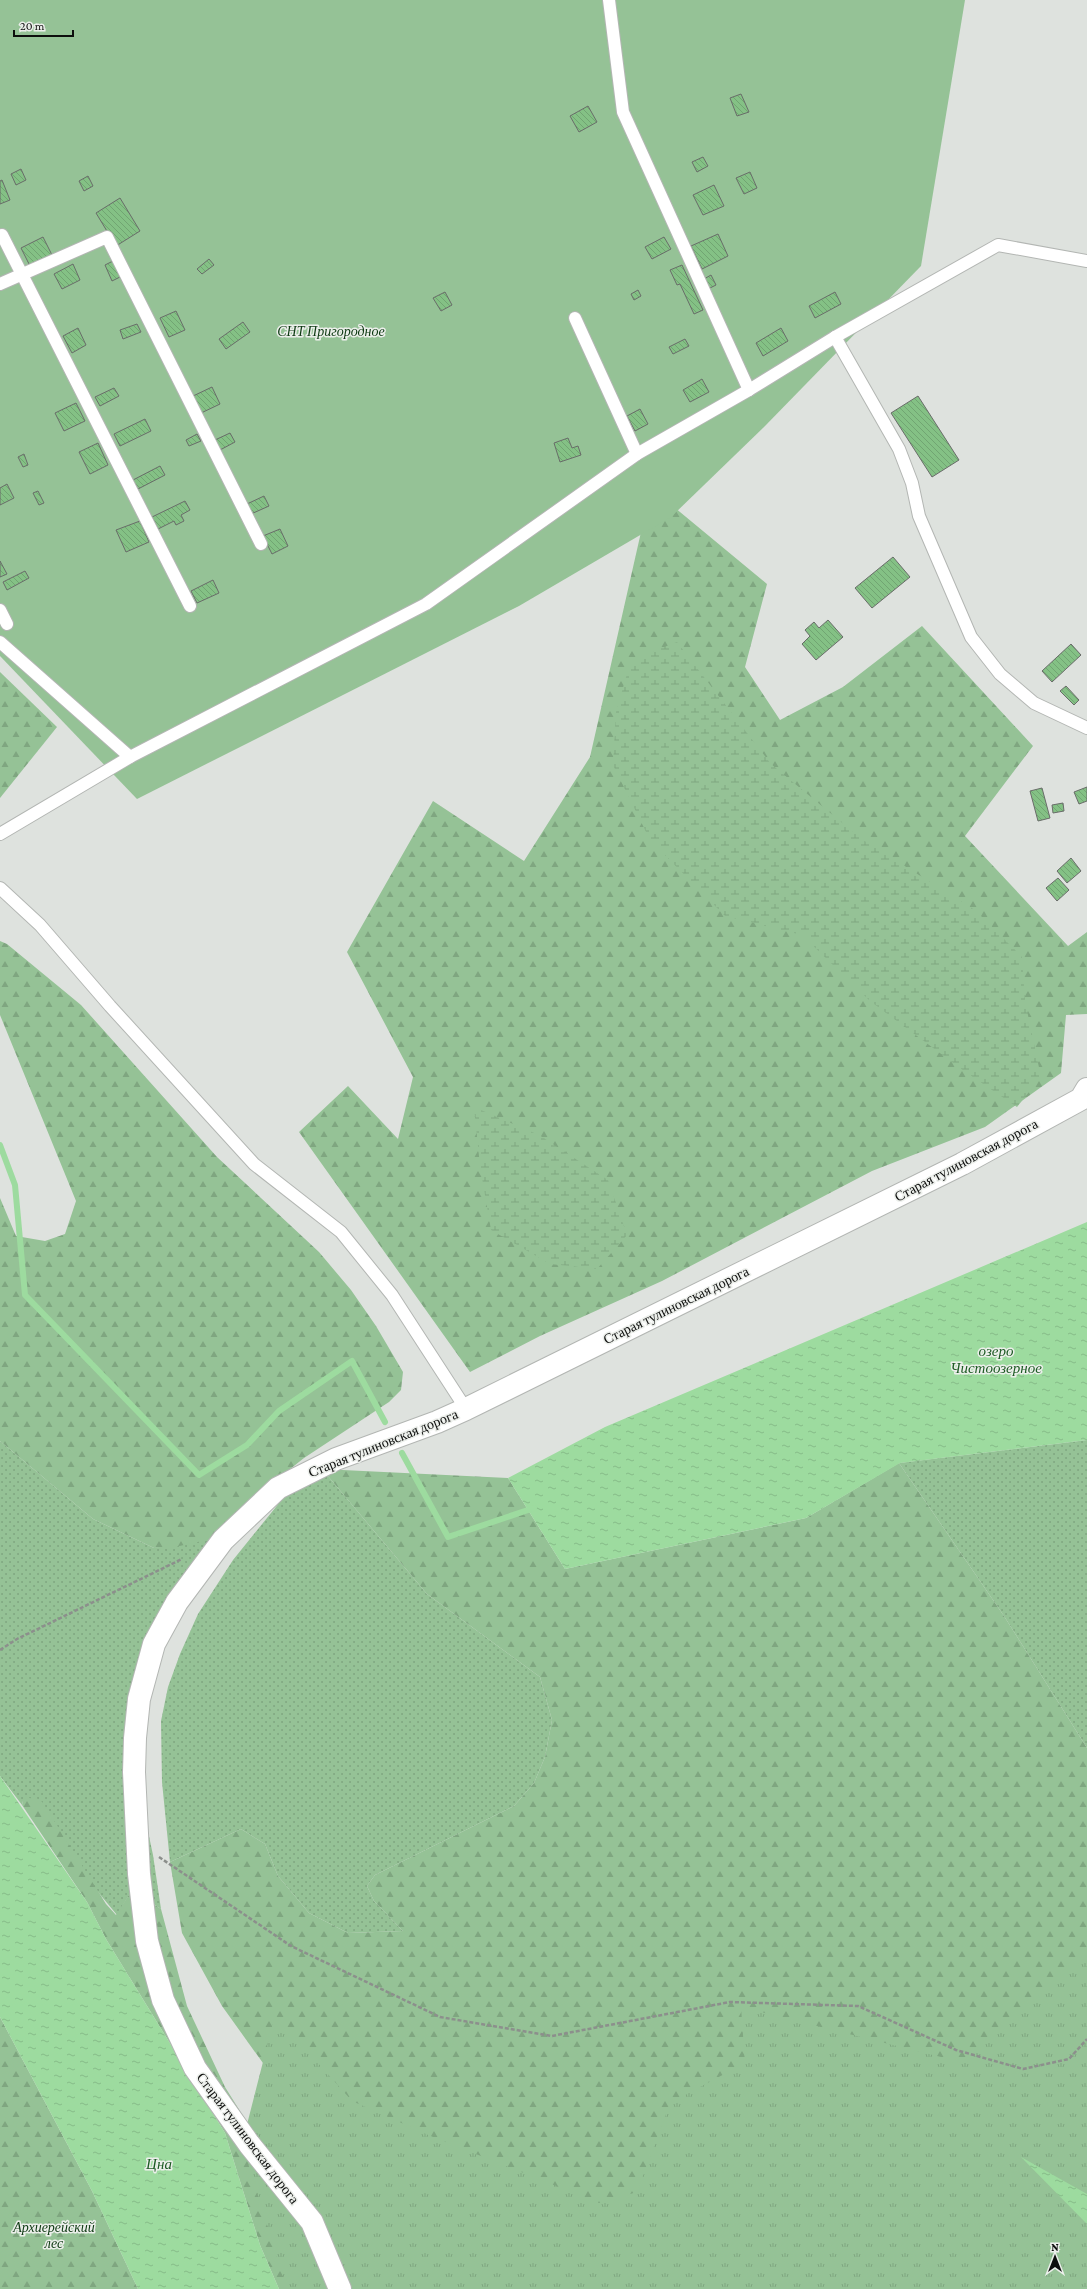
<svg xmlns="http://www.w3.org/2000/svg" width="1087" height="2289" font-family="'Crimson Pro',serif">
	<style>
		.grass { fill: url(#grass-dots) }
		.forest { fill: url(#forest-firs) }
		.wetland { fill: url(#wetland-marsh) }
		.park { fill: url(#park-tufts) }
		.garden { fill: #95c296 }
		.water { fill: url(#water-ripples) }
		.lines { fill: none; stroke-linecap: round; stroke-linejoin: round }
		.stream { stroke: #9ddb9f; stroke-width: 6 }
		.building { fill: url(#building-back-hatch); stroke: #696c69 }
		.service-casing { stroke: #b3b6b3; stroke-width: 14 }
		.tertiary-casing { stroke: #b3b6b3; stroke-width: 24 }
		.path { stroke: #8c8f8c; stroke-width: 2.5; stroke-dasharray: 4 2; stroke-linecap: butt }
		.service { stroke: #fff; stroke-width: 12 }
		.tertiary { stroke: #fff; stroke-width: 22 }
		.labels { text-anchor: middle; stroke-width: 3; stroke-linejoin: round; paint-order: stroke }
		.park-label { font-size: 14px; font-style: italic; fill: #0d3912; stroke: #ecefeb }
		.street-label { font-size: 14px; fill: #0d0e0d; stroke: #ecefeb }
		.water-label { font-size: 15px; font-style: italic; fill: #1d5b24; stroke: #ecefeb }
	</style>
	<defs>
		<pattern id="grass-dots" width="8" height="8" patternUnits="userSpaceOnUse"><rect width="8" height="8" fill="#95c296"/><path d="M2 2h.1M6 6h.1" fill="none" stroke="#7fa680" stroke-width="1.8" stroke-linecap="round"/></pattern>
		<pattern id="forest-firs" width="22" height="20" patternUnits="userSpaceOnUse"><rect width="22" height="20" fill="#95c296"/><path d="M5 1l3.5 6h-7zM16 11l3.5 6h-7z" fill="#7fa680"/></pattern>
		<pattern id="wetland-marsh" width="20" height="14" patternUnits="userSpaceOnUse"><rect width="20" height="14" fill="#95c296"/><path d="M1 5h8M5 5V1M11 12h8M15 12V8" fill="none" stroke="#7fa680"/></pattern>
		<pattern id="park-tufts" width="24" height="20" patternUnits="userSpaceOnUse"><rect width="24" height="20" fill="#95c296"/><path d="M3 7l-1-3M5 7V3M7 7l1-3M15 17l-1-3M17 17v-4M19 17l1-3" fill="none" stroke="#7fa680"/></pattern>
		<pattern id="water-ripples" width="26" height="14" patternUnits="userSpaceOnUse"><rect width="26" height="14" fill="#9ddb9f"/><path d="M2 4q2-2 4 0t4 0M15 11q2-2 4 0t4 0" fill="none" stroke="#86bb88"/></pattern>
		<pattern id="building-back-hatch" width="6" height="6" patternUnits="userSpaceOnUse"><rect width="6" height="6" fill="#84c185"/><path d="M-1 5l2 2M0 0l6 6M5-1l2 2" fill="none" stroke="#71a572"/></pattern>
	</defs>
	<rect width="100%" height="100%" fill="#dee2de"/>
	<g class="grass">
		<polygon points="1087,1440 1087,1748 1004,1616 899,1463"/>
		<polygon points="0,1441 93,1519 154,1548 229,1535 193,1588 150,1679 142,1738 146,1822 153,1855 161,1909 132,1890 117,1915 23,1801 22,1805 0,1776"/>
		<polygon points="322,1469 427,1594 540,1677 552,1720 545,1757 534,1783 514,1806 375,1875 367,1886 374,1901 403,1931 348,1933 309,1913 278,1876 265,1844 241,1829 170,1862 162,1782 161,1721 168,1687 180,1654 198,1614 233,1560 288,1492"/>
	</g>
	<g class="forest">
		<polygon points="651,488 767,584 745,667 780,720 843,687 922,626 1033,746 965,836 1068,946 1087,932 1087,1014 1066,1015 1061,1073 985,1127 872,1171 662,1281 540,1336 470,1372 299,1132 348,1086 398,1139 413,1077 347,952 433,801 524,861 590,757"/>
		<polygon points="0,672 57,727 0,798"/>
		<polygon points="0,941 7,944 81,1005 217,1157 319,1252 351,1290 376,1326 403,1372 401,1390 389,1402 304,1458 265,1489 229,1535 175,1547 154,1548 93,1519 0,1441 0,1198 16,1236 45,1241 65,1234 76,1201 0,1015"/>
		<polygon points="899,1463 1004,1616 1087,1748 1087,2289 408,2289 326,2151 222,2006 182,1933 170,1862 241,1829 265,1844 278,1876 309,1913 348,1933 403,1931 374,1901 367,1886 375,1875 514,1806 534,1783 545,1757 552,1720 540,1677 427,1594 322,1469 508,1478 565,1569 806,1518"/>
		<polygon points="28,1798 39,1799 43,1803 106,1904 116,1915 132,1890 161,1909 187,2006 225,2087 351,2289 279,2289 260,2245 225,2133 106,1939 87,1902 22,1805 23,1801"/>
		<polygon points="0,2017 92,2191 138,2289 0,2289"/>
	</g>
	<g class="wetland">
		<polygon points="677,642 771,764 863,840 975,910 1022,957 1025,1001 1041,1077 1017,1107 964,1071 870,1001 802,935 725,916 650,840 613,765 616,712 631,660"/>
		<polygon points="474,1107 539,1135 608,1180 627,1235 597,1269 550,1264 491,1230 480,1166"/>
	</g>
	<polygon class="park" points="1087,1946 1087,2289 287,2289 242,2144 275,2015 352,2101 433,2137 599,2203 637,2192 670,2103 745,2063 741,2007 965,2063"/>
	<polygon class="garden" points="0,0 965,0 921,266 765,426 671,517 519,606 137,799 0,656"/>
	<g class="water">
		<polygon points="1087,1222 1087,1440 900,1463 806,1518 565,1569 508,1478 605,1427"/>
		<polygon points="0,1776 87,1902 106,1939 225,2133 260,2245 279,2289 138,2289 92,2191 0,2017"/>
		<polygon points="1021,2157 1087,2194 1087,2224"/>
	</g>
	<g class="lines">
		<g class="stream">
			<polyline points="0,1145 15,1185 25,1295 199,1475 247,1445 279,1411 352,1361 385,1422"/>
			<polyline points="402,1453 448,1537 534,1508"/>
		</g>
	</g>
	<g class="building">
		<polygon points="741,94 749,112 737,116 730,98"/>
		<polygon points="588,106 597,122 579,132 570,116"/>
		<polygon points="703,157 708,166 697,172 692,162"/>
		<polygon points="21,169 26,180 16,185 11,174"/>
		<polygon points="750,172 757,188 744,194 736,178"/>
		<polygon points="88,176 93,186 84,191 79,181"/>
		<polygon points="2,180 10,200 0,204 0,181"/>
		<polygon points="714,185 724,206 703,215 693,195"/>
		<polygon points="120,198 140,231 116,246 96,213"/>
		<polygon points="718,234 728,256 702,269 691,246"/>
		<polygon points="43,237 52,255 30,266 21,248"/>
		<polygon points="664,237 671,249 652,259 645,247"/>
		<polygon points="209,259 214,265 202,274 197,269"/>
		<polygon points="113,261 120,277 112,281 105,265"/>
		<polygon points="73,264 80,280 62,289 54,274"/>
		<polygon points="682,265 703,310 694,314 680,284 677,285 670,270"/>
		<polygon points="711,275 716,285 708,289 704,279"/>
		<polygon points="638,290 641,296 634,300 631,294"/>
		<polygon points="445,292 452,305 441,311 433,298"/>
		<polygon points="835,292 841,304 815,318 809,306"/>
		<polygon points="176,311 185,330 169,337 160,318"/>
		<polygon points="243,322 250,332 226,349 219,339"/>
		<polygon points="137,324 141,332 123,339 120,330"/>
		<polygon points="78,328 86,345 72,353 63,336"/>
		<polygon points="781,328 788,341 763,356 756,343"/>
		<polygon points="685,339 689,346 673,354 669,347"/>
		<polygon points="702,379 709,392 690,402 683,390"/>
		<polygon points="212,387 220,404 199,414 191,397"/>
		<polygon points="114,388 119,396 100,406 95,397"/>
		<polygon points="918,396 959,460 932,477 891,413"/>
		<polygon points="76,403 85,421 64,431 55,413"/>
		<polygon points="640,409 648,424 635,431 627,416"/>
		<polygon points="145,419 151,431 120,446 114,434"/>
		<polygon points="230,433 235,442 220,450 215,440"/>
		<polygon points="197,434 201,441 189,446 186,440"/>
		<polygon points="568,438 572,448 578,446 581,455 560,462 554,443"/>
		<polygon points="98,443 108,465 90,474 79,452"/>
		<polygon points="24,454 28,465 23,467 18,457"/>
		<polygon points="160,466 165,475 138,489 133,480"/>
		<polygon points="7,484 14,498 0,505 0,488"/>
		<polygon points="38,491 44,503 39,505 33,493"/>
		<polygon points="264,496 269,506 251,514 247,504"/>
		<polygon points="185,501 190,510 181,515 184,521 176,525 174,521 158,529 152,517"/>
		<polygon points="140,521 149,542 126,552 116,530"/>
		<polygon points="280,529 288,546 272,554 263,536"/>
		<polygon points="893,557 910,577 872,608 855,588"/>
		<polygon points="0,561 7,574 0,577"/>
		<polygon points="25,571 29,578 7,590 3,582"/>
		<polygon points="213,580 219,593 197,603 191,591"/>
		<polygon points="828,620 843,637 816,660 802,644 810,636 805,630 814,622 819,628"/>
		<polygon points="1071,644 1081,655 1052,682 1042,671"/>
		<polygon points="1066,686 1079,700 1074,705 1060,691"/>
		<polygon points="1087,787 1087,801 1079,804 1074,792"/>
		<polygon points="1042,788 1050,818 1038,821 1030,791"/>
		<polygon points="1063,803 1064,811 1053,813 1052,805"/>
		<polygon points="1071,858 1081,871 1067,883 1057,871"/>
		<polygon points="1058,878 1069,890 1057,901 1046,888"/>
	</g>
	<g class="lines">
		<defs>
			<g id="service">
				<polyline points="609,0 623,112 749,390"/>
				<polyline points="2,235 190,606"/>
				<polyline points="0,284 107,237 261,544"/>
				<polyline points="575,318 637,454"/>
				<polyline points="835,337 899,449 912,483 919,516 971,637 1000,674 1034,703 1087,728"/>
				<polyline points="0,610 7,624"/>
				<polyline points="0,642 130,757 426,604 637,454 749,390 835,337 998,245 1087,261"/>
				<polyline points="0,834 130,757"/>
				<polyline points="0,888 40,925 110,1006 254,1164 341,1232 392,1295 466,1409"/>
			</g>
			<polyline id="tertiary" points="340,2289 312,2222 249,2144 195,2068 163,2000 147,1941 139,1874 134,1772 135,1738 139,1699 154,1644 177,1602 223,1540 278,1488 336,1459 437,1422 466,1409 962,1164 1081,1099 1087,1089"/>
		</defs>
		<use href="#service" class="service-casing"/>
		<use href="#tertiary" class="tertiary-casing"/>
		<g class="path">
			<polyline points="0,1650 17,1639 182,1559"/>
			<polyline points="159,1857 291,1946 440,2017 552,2036 730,2002 858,2006 956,2050 1023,2069 1069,2059 1087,2039"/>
		</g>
		<use href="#service" class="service"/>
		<use href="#tertiary" class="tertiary"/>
	</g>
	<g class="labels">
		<g class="park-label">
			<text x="331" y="336">СНТ Пригородное</text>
			<text x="54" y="2232">Архиерейский<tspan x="54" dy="16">лес</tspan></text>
		</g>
		<g class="street-label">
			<text transform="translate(966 1160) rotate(-28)" y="5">Старая тулиновская дорога</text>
			<text transform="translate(676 1305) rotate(-26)" y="5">Старая тулиновская дорога</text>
			<text transform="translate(383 1443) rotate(-22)" y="5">Старая тулиновская дорога</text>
			<text transform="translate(248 2138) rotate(53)" y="5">Старая тулиновская дорога</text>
		</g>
		<g class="water-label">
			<text x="996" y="1356">озеро<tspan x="996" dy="17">Чистоозерное</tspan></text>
			<text x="159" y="2169">Цна</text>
		</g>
	</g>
	<g transform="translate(1055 2257)" stroke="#ecefeb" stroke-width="3" paint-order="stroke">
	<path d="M0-3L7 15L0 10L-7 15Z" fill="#0d0e0d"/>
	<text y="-6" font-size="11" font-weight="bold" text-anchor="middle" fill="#0d0e0d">N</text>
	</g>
	<path d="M14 30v6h59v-6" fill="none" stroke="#0d0e0d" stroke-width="2"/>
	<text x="20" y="30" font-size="12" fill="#0d0e0d" stroke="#ecefeb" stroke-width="3" paint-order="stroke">20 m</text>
</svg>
